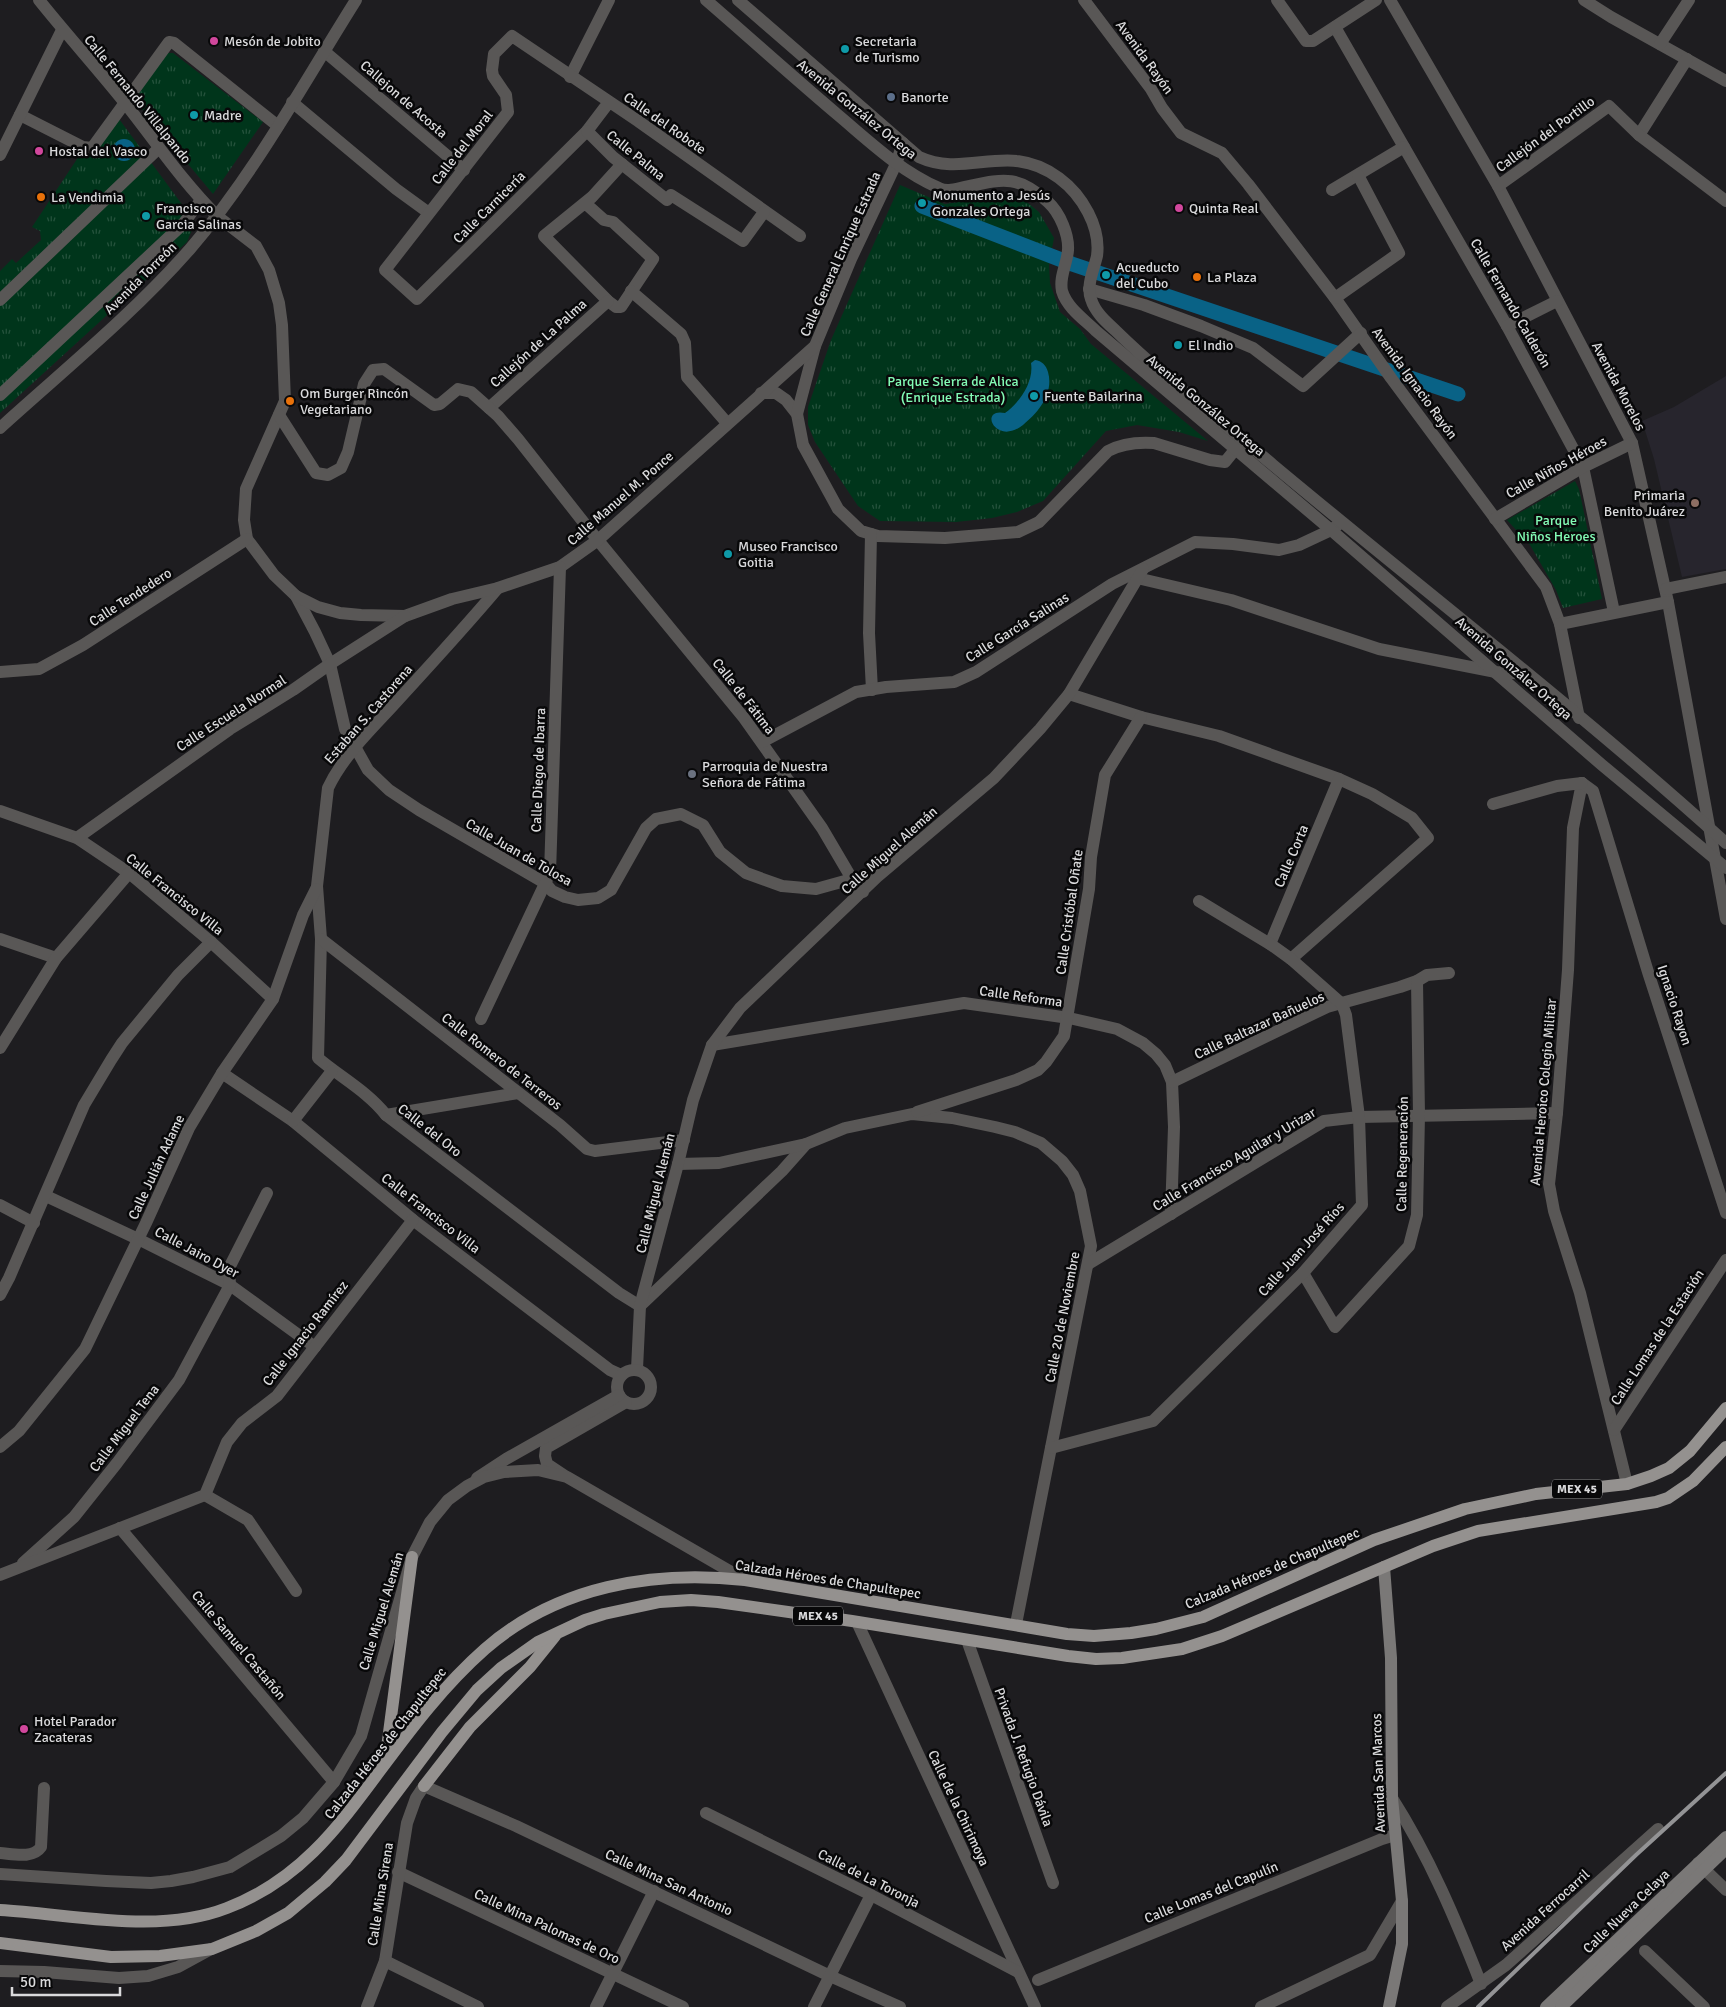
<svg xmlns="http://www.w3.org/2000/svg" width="1726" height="2007" font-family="Signika,sans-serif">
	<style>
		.built { fill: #27252d }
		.park { fill: url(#park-tufts) }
		.water { fill: #096286 }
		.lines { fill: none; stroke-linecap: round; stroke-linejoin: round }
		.canal { stroke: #096286; stroke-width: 15 }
		.pedestrian { stroke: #595756; stroke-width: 12 }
		.minor { stroke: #595756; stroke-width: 12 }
		.tertiary { stroke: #595756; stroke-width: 12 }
		.secondary { stroke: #7a7877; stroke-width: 12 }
		.primary { stroke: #94918f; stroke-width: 12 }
		.rail { stroke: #939395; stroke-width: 4 }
		.hotel-dot { fill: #d1479c; stroke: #080809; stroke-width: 2 }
		.culture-dot { fill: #0f9aa8; stroke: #080809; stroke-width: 2 }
		.service-dot { fill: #5c6f8a; stroke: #080809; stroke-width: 2 }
		.food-dot { fill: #e8710a; stroke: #080809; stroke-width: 2 }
		.education-dot { fill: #8d6e63; stroke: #080809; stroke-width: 2 }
		.worship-dot { fill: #6b7280; stroke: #080809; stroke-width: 2 }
		.labels { text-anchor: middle; stroke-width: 5; stroke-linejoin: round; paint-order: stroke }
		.shield { fill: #080809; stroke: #9b9b9d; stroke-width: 1 }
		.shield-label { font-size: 12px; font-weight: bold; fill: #dadadc }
		.poi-label { font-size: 14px; fill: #dadadc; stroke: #080809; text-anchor: start }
		.street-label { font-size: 14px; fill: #dadadc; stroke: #080809 }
		.park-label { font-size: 14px; fill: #83fbb5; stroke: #080809 }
	</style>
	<defs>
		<pattern id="park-tufts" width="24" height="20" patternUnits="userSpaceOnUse" patternTransform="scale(1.25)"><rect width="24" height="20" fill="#00351b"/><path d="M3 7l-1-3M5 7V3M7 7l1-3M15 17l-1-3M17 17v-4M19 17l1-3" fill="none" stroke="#25523c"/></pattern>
	</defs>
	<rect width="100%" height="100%" fill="#1e1d20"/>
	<polygon class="built" points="1726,376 1726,569 1682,577 1654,459 1642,421 1674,407"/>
	<g class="park">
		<polygon points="166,53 173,53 263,122 213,194 133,98"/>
		<polygon points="119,119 195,222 187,242 0,413 0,271 12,259 16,263 41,240 40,231 32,227 81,153 95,153"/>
		<polygon points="900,185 945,204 1006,195 1022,198 1039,212 1054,238 1049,265 1050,283 1060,312 1080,329 1091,344 1208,441 1179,432 1137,425 1106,431 1043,501 1017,512 992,518 956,522 880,521 858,506 815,442 808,425 808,407 831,340"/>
		<polygon points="1575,481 1579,489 1602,599 1563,608 1556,590 1530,545 1507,520"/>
	</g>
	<g class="water">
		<circle cx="124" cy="150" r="11"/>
		<path d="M1035,360C1042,361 1046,365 1048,372C1054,393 1039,412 1023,425C995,447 978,407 1005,413C1020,402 1034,382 1031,363Z"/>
	</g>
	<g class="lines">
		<polyline class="canal" points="922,206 1072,264 1458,394"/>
		<polyline class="pedestrian" points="0,1205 34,1223"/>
		<g class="minor">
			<polyline points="1084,0 1151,89 1162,108 1181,133 1222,153 1248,184 1335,298 1391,378 1546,587 1560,624 1579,718"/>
			<polyline points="1277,0 1306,41 1313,41 1376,0"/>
			<polyline points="1390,0 1498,186 1632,443 1668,602 1726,919"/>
			<polyline points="1584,0 1611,17 1726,81"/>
			<polyline points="1335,27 1507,326 1583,467 1614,612"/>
			<polyline points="1660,44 1689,0"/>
			<polyline points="324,51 464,170"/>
			<polyline points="570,77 609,0"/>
			<polyline points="292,102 396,189 429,213"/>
			<polyline points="609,102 587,131 417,299 385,270 508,112 506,95 493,76 492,70 494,54 512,36 638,121 800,236"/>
			<polyline points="20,115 83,147 92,148 169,42 174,43 278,126"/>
			<polyline points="587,131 613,157 667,200 671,195 743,241 764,212"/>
			<polyline points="1639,135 1687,59"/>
			<polyline points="0,155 62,30"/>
			<polyline points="1498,186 1609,106 1639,135 1726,201"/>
			<polyline points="1332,190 1404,147"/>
			<polyline points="585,203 604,220 613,222 653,259 621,307 616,307 608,301 544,236 592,197 622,164"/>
			<polyline points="217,216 256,246 269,270 279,303 282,325 285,401 246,489 244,520 247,539 274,575 296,596 315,632 330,664 345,729 368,770 389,790 419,810 545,883 552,891 565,897 578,900 598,898 611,890 646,828 656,819 681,814 703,825 720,852 746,873 782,886 816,889 852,879 863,892"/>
			<polyline points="1089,289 1144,305 1201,326 1253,348 1303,386 1361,333"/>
			<polyline points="631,291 681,334 685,343 687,377 727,423"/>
			<polyline points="1335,298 1399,253 1358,175"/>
			<polyline points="0,300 158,149"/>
			<polyline points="1507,326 1557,301"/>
			<path d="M761,393H776L786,400L797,414L803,445L838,509L861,531L878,536L945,538L1018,532L1039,522L1108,451C1121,444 1139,442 1154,443L1210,460L1225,462L1242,441"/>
			<polyline points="0,395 183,224 201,200"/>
			<polyline points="489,408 608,301"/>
			<polyline points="797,414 815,346 851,259 896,164 903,143"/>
			<polyline points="279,415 316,473 328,475 341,468 348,452 364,384 373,370 384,369 434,405 440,404 458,389 471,392 498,416 518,439 592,533 744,718 822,828 852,879"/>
			<polyline points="1495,519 1583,467 1632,443"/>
			<polyline points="871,534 869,633 872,690"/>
			<polyline points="1137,578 1231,600 1379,649 1496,672 1528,674"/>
			<path d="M498,588C466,626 433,662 399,699C374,727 344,754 328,788L317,886L321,939L318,1058C340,1077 367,1091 386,1115L619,1293L640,1306L782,1171L806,1144L845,1128L912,1114L952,1118L995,1127L1015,1132L1041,1143L1062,1161L1073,1175L1080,1191L1091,1246L1016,1624"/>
			<polyline points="1666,589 1726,577"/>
			<polyline points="296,596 318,607 340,613 361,615 405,616 452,599 498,588 560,567 598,540 815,346"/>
			<polyline points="1560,624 1668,602"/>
			<polyline points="0,672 39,669 83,645 247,539"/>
			<polyline points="1069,694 1141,717 1219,736 1339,779 1372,794 1412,818 1428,838 1291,959"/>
			<polyline points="762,742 856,692 886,687 954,682 976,672 1112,584 1195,542 1233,544 1279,550 1299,545 1331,530 1339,524"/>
			<polyline points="1582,783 1573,828 1568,970 1557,1113 1549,1184 1554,1211 1580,1293 1627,1484"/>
			<polyline points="1582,783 1593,791 1648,972 1726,1213"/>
			<polyline points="1493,804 1557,786 1582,783"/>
			<polyline points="0,811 77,838 129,873 211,942 273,999"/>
			<polyline points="77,838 230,729 293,690 330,664 405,616"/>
			<polyline points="0,939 56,958"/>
			<polyline points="321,939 560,1125 587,1149 595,1151 684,1140"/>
			<polyline points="1270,944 1339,779"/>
			<polyline points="481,1019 550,873 560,567"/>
			<polyline points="712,1045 964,1003 1069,1018 1117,1029 1143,1043 1156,1054 1165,1065 1172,1082 1174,1127 1171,1214"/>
			<polyline points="0,1048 56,958 129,873"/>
			<polyline points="222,1073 293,1121 413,1220 610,1370 621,1375"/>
			<polyline points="1172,1082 1327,1007 1400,987 1417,981 1427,975 1449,973"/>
			<polyline points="917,1112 1016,1080 1038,1070 1046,1062 1064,1036 1089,889 1091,857 1105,775 1141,717"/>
			<polyline points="386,1115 518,1093"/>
			<polyline points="293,1121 332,1071"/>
			<polyline points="678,1164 719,1163 806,1144"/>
			<polyline points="46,1196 138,1239 230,1285 315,1347"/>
			<polyline points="1088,1264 1324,1121 1359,1117 1557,1113"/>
			<polyline points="1303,1273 1335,1327 1409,1246 1417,1215 1419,1115 1417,981"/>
			<polyline points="0,1295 9,1278 84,1105 111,1060 122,1043 178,975 211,942"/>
			<polyline points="637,1369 640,1306 678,1164 693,1100 712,1045 740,1008 877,877 994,778 1040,729 1069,694 1143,569"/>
			<circle cx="634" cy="1387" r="17"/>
			<polyline points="1614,1430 1726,1260"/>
			<polyline points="0,1447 19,1431 85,1349 146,1223 189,1128 222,1073 273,999 303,915 316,889"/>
			<polyline points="1051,1448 1153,1421 1303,1273 1362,1205 1359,1117 1346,1015 1342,1004 1291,959 1270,944 1199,901"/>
			<polyline points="565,1476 547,1464 545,1456 546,1448 626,1402"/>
			<polyline points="477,1478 506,1459 619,1395"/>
			<polyline points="205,1495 248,1520 296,1591"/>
			<polyline points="120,1528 334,1782"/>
			<polyline points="23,1563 74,1517 117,1463 179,1380 230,1285 229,1268 267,1193"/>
			<polyline points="0,1575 205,1495 227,1442 242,1423 277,1396 413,1220"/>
			<polyline points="857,1622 1035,2007"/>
			<polyline points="967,1640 1053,1883"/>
			<path d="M1392,1798C1429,1856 1456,1920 1481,1984"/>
			<polyline points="706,1813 871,1895 1018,1972"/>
			<path d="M0,1853C13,1854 33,1859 41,1847L44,1788"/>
			<polyline points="1698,1863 1726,1890"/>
			<polyline points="398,1872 683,2007"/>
			<polyline points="1645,1951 1704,2007"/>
			<polyline points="385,1961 478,2007"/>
			<polyline points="1038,1980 1382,1839 1395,1835"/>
			<polyline points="367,2007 385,1961 407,1823 416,1798 424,1786 516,1826 830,1976 900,2007"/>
			<polyline points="596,2007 654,1891"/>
			<polyline points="814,2007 871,1895"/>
			<polyline points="1261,2007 1370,1955 1402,1901"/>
			<polyline points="1447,2007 1506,1965 1658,1829"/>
		</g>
		<g class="tertiary">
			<path d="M39,0C67,35 97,68 125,103C155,141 182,181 217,216"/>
			<path d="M706,0C750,38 793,77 838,115C870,142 900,171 939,188C947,192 955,189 965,187C1003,179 1017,174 1048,202C1060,213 1069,235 1068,250C1067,265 1059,276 1062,291C1067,308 1085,320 1096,331L1331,530L1602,765L1726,868"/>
			<path d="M738,0L919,157C967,179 1009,140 1059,178C1082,195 1101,227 1097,256C1094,269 1086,286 1091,299C1095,312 1105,321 1115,330C1164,378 1220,420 1273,465C1424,591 1580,711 1726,843"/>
			<path d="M0,428C64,370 133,314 190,249C255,173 303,84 356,0"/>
			<polyline points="0,1874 106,1881 151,1883 171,1881 193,1877 230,1867 281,1836 303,1818 334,1782 361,1736 412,1557 430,1522 448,1500 467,1486 484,1477 504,1472 538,1470 567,1477 745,1580"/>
			<polyline points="0,1971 44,1972 119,1978 148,1976 178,1967 211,1949"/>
		</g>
		<g class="secondary">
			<polyline points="1384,1567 1391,1658 1392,1798 1402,1901 1402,1944 1389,2007"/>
			<polyline points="1546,2007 1726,1837"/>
			<polyline points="1561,2007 1726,1849"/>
		</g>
		<g class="primary">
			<polyline points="385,1763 412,1557"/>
			<polyline points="424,1786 470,1727 530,1667 555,1636"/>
			<path d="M0,1910C72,1914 158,1935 227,1908C298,1881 336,1830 379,1772C411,1729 444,1685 485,1649C557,1586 653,1570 745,1580L1067,1634L1094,1636L1131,1633L1156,1629L1203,1617L1374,1540L1465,1509L1536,1494L1627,1484L1651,1476L1669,1468L1690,1451L1726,1408"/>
			<polyline points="0,1943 111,1957 160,1956 212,1949 256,1931 288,1913 325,1882 346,1860 442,1732 477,1690 501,1668 538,1642 585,1620 604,1614 660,1602 691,1600 718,1602 852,1621 1068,1656 1096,1659 1122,1658 1182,1649 1222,1636 1433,1546 1478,1531 1656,1502 1668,1498 1693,1481 1726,1447"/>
		</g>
		<polyline class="rail" points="1478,2007 1636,1855 1726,1773"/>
	</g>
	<g class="hotel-dot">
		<circle cx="214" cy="41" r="5"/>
		<circle cx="39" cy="151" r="5"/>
		<circle cx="1179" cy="208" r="5"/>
		<circle cx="24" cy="1729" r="5"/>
	</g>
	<g class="culture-dot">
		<circle cx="845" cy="49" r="5"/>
		<circle cx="194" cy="115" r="5"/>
		<circle cx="922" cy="203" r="5"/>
		<circle cx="146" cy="216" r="5"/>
		<circle cx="1106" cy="275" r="5"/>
		<circle cx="1178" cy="345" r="5"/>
		<circle cx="1034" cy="396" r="5"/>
		<circle cx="728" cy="554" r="5"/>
	</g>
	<circle class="service-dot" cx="891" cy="97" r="5"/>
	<g class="food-dot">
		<circle cx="41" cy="197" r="5"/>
		<circle cx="1197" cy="277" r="5"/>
		<circle cx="290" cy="401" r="5"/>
	</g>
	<circle class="education-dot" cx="1695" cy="503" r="5"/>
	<circle class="worship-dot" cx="692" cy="774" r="5"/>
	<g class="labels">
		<g class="shield">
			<rect x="1552" y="1479.5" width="50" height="19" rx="4"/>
			<rect x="793" y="1606.5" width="50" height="19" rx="4"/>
		</g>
		<g class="shield-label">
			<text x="1577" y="1493">MEX 45</text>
			<text x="818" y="1620">MEX 45</text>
		</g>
		<g class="poi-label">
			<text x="224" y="46">Mesón de Jobito</text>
			<text x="855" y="46">Secretaria<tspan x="855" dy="16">de Turismo</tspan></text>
			<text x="901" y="102">Banorte</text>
			<text x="204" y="120">Madre</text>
			<text x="49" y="156">Hostal del Vasco</text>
			<text x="932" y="200">Monumento a Jesús<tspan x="932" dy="16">Gonzales Ortega</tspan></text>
			<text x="51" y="202">La Vendimia</text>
			<text x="156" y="213">Francisco<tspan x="156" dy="16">Garcia Salinas</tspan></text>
			<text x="1189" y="213">Quinta Real</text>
			<text x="1116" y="272">Acueducto<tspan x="1116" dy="16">del Cubo</tspan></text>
			<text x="1207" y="282">La Plaza</text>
			<text x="1188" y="350">El Indio</text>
			<text x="300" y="398">Om Burger Rincón<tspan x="300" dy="16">Vegetariano</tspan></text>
			<text x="1044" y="401">Fuente Bailarina</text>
			<text x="1685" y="500" text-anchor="end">Primaria<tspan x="1685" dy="16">Benito Juárez</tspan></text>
			<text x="738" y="551">Museo Francisco<tspan x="738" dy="16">Goitia</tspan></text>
			<text x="702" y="771">Parroquia de Nuestra<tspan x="702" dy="16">Señora de Fátima</tspan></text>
			<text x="34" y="1726">Hotel Parador<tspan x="34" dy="16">Zacateras</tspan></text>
		</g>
		<g class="street-label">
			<text transform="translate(1145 57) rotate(54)" y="5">Avenida Rayón</text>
			<text transform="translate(138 99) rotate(51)" y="5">Calle Fernando Villalpando</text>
			<text transform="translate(404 99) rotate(41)" y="5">Callejon de Acosta</text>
			<text transform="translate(857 109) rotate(39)" y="5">Avenida González Ortega</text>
			<text transform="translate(665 123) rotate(35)" y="5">Calle del Robote</text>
			<text transform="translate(1545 134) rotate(-36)" y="5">Callejón del Portillo</text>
			<text transform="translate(462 147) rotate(-52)" y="5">Calle del Moral</text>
			<text transform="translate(636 155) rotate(39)" y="5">Calle Palma</text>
			<text transform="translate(489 207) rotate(-45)" y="5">Calle Carnicería</text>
			<text transform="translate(840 254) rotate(-66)" y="5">Calle General Enrique Estrada</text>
			<text transform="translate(140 278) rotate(-45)" y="5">Avenida Torreón</text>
			<text transform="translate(1511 303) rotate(60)" y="5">Calle Fernando Calderón</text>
			<text transform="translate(538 343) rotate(-42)" y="5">Callejón de La Palma</text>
			<text transform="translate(1415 383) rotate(54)" y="5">Avenida Ignacio Rayón</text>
			<text transform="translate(1619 386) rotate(62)" y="5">Avenida Morelos</text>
			<text transform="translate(1206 405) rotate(40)" y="5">Avenida González Ortega</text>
			<text transform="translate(1556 467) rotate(-29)" y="5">Calle Niños Héroes</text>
			<text transform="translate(620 498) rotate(-41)" y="5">Calle Manuel M. Ponce</text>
			<text transform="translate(130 597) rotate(-33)" y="5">Calle Tendedero</text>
			<text transform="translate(1017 627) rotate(-32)" y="5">Calle García Salinas</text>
			<text transform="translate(1514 668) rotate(41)" y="5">Avenida González Ortega</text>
			<text transform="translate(744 696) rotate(52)" y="5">Calle de Fátima</text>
			<text transform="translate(231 713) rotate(-33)" y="5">Calle Escuela Normal</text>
			<text transform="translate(368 714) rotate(-49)" y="5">Estaban S. Castorena</text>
			<text transform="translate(538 770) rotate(-88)" y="5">Calle Diego de Ibarra</text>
			<text transform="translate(889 850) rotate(-42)" y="5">Calle Miguel Alemán</text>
			<text transform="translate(519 852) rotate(30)" y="5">Calle Juan de Tolosa</text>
			<text transform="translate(1291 856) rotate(-67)" y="5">Calle Corta</text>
			<text transform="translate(175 894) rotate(39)" y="5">Calle Francisco Villa</text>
			<text transform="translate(1069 912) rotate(-82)" y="5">Calle Cristóbal Oñate</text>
			<text transform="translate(1021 996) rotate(8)" y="5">Calle Reforma</text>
			<text transform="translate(1675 1005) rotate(72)" y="5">Ignacio Rayon</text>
			<text transform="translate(1259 1025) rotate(-25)" y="5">Calle Baltazar Bañuelos</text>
			<text transform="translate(502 1061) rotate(38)" y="5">Calle Romero de Terreros</text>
			<text transform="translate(1543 1092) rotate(-85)" y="5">Avenida Heroico Colegio Militar</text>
			<text transform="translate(430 1130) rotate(38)" y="5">Calle del Oro</text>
			<text transform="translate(1402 1154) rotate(-89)" y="5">Calle Regeneración</text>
			<text transform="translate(1234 1159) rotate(-31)" y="5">Calle Francisco Aguilar y Urizar</text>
			<text transform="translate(156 1167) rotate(-65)" y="5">Calle Julián Adame</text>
			<text transform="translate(655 1193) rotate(-76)" y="5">Calle Miguel Alemán</text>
			<text transform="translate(431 1213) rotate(38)" y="5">Calle Francisco Villa</text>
			<text transform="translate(1301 1249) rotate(-48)" y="5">Calle Juan José Ríos</text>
			<text transform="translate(197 1252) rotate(28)" y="5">Calle Jairo Dyer</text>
			<text transform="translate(1062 1317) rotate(-79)" y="5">Calle 20 de Noviembre</text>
			<text transform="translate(305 1333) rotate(-52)" y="5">Calle Ignacio Ramírez</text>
			<text transform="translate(1657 1337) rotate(-57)" y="5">Calle Lomas de la Estación</text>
			<text transform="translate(124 1428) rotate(-53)" y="5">Calle Miguel Tena</text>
			<text transform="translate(1272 1568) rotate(-23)" y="5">Calzada Héroes de Chapultepec</text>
			<text transform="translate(828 1579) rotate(9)" y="5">Calzada Héroes de Chapultepec</text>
			<text transform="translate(381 1611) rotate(-73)" y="5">Calle Miguel Alemán</text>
			<text transform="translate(239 1645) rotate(50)" y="5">Calle Samuel Castañón</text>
			<text transform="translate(385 1743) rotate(-52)" y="5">Calzada Héroes de Chapultepec</text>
			<text transform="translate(1024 1757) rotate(70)" y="5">Privada J. Refugio Dávila</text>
			<text transform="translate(1378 1773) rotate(-92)" y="5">Avenida San Marcos</text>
			<text transform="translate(959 1808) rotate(65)" y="5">Calle de la Chirimoya</text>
			<text transform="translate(869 1878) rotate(27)" y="5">Calle de La Toronja</text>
			<text transform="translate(669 1882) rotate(25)" y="5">Calle Mina San Antonio</text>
			<text transform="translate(1211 1892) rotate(-22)" y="5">Calle Lomas del Capulín</text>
			<text transform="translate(380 1894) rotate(-81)" y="5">Calle Mina Sirena</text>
			<text transform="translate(1545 1910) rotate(-42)" y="5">Avenida Ferrocarril</text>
			<text transform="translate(1626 1911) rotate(-44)" y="5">Calle Nueva Celaya</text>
			<text transform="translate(547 1926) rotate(25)" y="5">Calle Mina Palomas de Oro</text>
		</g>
		<g class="park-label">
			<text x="953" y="386">Parque Sierra de Alica<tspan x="953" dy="16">(Enrique Estrada)</tspan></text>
			<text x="1556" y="525">Parque<tspan x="1556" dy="16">Niños Heroes</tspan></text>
		</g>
	</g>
	<path d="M12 1987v8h108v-8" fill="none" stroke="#dadadc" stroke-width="2.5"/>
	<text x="20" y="1987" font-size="15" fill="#dadadc" stroke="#080809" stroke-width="4" paint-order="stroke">50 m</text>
</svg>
